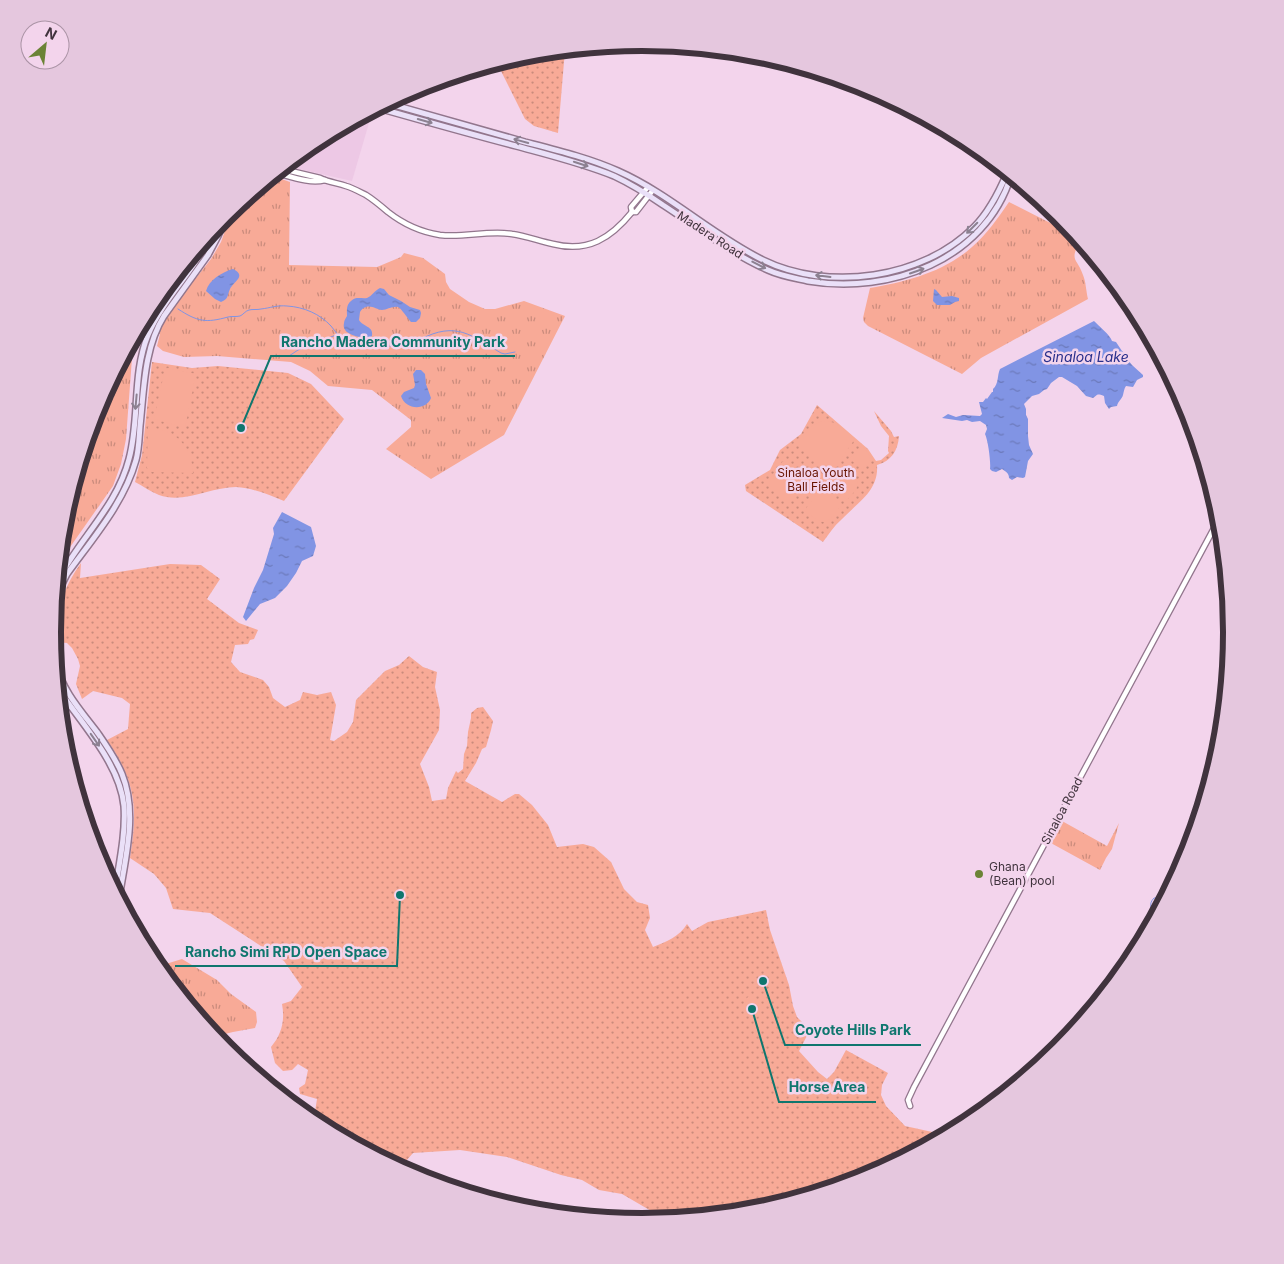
<svg xmlns="http://www.w3.org/2000/svg" width="1284" height="1264" font-family="Inter,sans-serif">
	<style>
		.built { fill: #edc8e5 }
		.grass { fill: url(#grass-tufts) }
		.park { fill: url(#park-dots) }
		.pitch { fill: #f8aa97 }
		.water { fill: url(#water-ripples) }
		.lines { fill: none; stroke-linecap: round; stroke-linejoin: round }
		.stream { stroke: #8194e4; stroke-width: 1 }
		.tertiary-casing { stroke: #92768d; stroke-width: 7 }
		.secondary-casing { stroke: #92768d; stroke-width: 8 }
		.tertiary { stroke: #fff; stroke-width: 4.5 }
		.secondary { stroke: #eae0f8; stroke-width: 5 }
		.oneway { stroke: #8c8191 }
		.poi-dot { fill: #6b8336; stroke: #f3d4ec; stroke-width: 2 }
		.labels { text-anchor: middle; stroke-width: 5; stroke-linejoin: round; paint-order: stroke }
		.street-label { font-size: 12px; fill: #40333d; stroke: #f3d4ec }
		.park-label { font-size: 12px; fill: #681401; stroke: #f3d4ec }
		.poi-label { font-size: 12px; fill: #40333d; stroke: #f3d4ec; text-anchor: start }
		.water-label { font-size: 14px; font-style: italic; fill: #282f8b; stroke: #f3d4ec }
		.rim { fill: none; stroke: #40333d; stroke-width: 6 }
		.leader { fill: none; stroke: #0f766e; stroke-width: 2 }
		.callout-dot { fill: #0f766e; stroke: #f3d4ec; stroke-width: 2 }
		.callout-label { font-size: 14px; text-anchor: middle; font-weight: bold; fill: #0f766e; stroke: #f3d4ec; stroke-width: 5; stroke-linejoin: round; paint-order: stroke }
	</style>
	<defs>
		<pattern id="grass-tufts" width="24" height="20" patternUnits="userSpaceOnUse" patternTransform="scale(1.25)"><rect width="24" height="20" fill="#f8aa97"/><path d="M3 7l-1-3M5 7V3M7 7l1-3M15 17l-1-3M17 17v-4M19 17l1-3" fill="none" stroke="#ca8b7c"/></pattern>
		<pattern id="park-dots" width="8" height="8" patternUnits="userSpaceOnUse" patternTransform="scale(1.25)"><rect width="8" height="8" fill="#f8aa97"/><path d="M2 2h.1M6 6h.1" fill="none" stroke="#ca8b7c" stroke-width="1.8" stroke-linecap="round"/></pattern>
		<pattern id="water-ripples" width="26" height="14" patternUnits="userSpaceOnUse" patternTransform="scale(1.25)"><rect width="26" height="14" fill="#8194e4"/><path d="M2 4q2-2 4 0t4 0M15 11q2-2 4 0t4 0" fill="none" stroke="#6b79ba"/></pattern>
	</defs>
	<rect width="100%" height="100%" fill="#f3d4ec"/>
	<polygon class="built" points="356,120 369,123 352,181 286,166 315,142"/>
	<g class="grass">
		<polygon points="273,176 290,182 289,265 377,267 401,257 404,253 423,258 445,274 446,282 450,289 469,302 485,309 495,309 524,301 565,316 504,435 431,479 386,449 411,427 411,420 372,390 328,386 310,371 291,362 217,356 184,357 163,351 157,346 160,334 142,328 132,358 126,439 121,464 113,486 68,550 62,538 64,517 97,406 152,304 182,268 196,278 211,259 221,242 233,208"/>
		<path d="M1009,202L1068,232H1073L1080,241C1069,262 1077,257 1083,275C1086,282 1086,291 1088,299L981,358L962,374L868,326L864,322L863,318L870,288C906,282 944,272 972,247C987,234 998,218 1009,202Z"/>
		<polygon points="1062,821 1107,846 1119,823 1112,849 1106,858 1100,870 1049,842"/>
		<polygon points="182,959 217,980 231,994 256,1012 257,1022 255,1028 233,1032 221,1035 212,1033 156,965 169,963"/>
	</g>
	<g class="park">
		<polygon points="565,50 558,133 534,126 525,119 497,63 527,54"/>
		<path d="M152,362L192,368L218,366L288,373L311,384L344,419L284,501C269,495 253,488 236,487C211,487 184,504 159,495C151,492 143,486 135,482L142,455Z"/>
		<path d="M817,405L868,449L876,461L881,460L889,453L888,451L889,436L881,426L874,411L891,431L894,437L899,436C898,451 891,461 877,465C879,491 857,503 841,520C834,526 829,534 823,542L746,491L745,485L770,470L780,450L801,434Z"/>
		<path d="M81,563L80,578L170,564L201,565L220,579L207,599L239,623L258,630L254,639L250,640L248,644L235,645L231,662L240,672L263,680L269,687L273,698L285,707L300,700L303,692L317,695L331,692L336,705L330,740L334,741L347,732L353,722L356,700L385,671L399,665L409,656L423,667L437,672L435,687L440,710L439,730L420,764L429,787L432,801L446,799L448,788L456,771L458,773L463,769L464,754L467,746L468,732L471,718V713L477,708L483,707L493,721L491,730L486,747L482,749L476,763L465,781L502,802L515,794H519L532,805L548,825L557,847L583,844L594,847L611,862L624,889L637,902L648,905L650,918L645,930L653,947C666,942 680,936 687,924L692,931L708,922L766,910L770,930L789,985L793,1006L797,1017L810,1030L799,1051L818,1072L827,1079L834,1072L846,1050L888,1073L882,1085L881,1095L886,1106L905,1126L946,1135L867,1177L757,1210L665,1219L622,1194L599,1190L582,1180L561,1175L507,1157L460,1150L413,1153L400,1168L314,1122L311,1119L314,1118L317,1099L300,1094L299,1088L305,1084L308,1070L298,1064L292,1070L283,1071L275,1063L271,1047C282,1034 285,1020 282,1004L291,1001L302,987L284,961L210,913L173,909L166,888L154,874L130,858C138,808 136,782 107,740L128,729L130,704L122,698L93,691L82,699L76,684L80,666L78,659L72,648L67,643L57,642C55,612 64,586 81,563Z"/>
	</g>
	<g class="pitch">
		<polygon points="168,368 196,374 185,428 154,419 165,369"/>
		<path d="M822,421C837,420 844,430 855,439L833,470L829,473L826,472L798,443L812,426Z"/>
		<path d="M148,427C176,430 191,445 193,473L152,472L148,470L147,468Z"/>
		<path d="M861,446C872,456 873,459 863,470L850,459Z"/>
		<polygon points="783,461 806,475 808,479 807,482 788,503 772,489 769,485 771,477"/>
		<path d="M846,468C862,482 861,485 847,500L830,486V484L831,482Z"/>
		<path d="M820,489L823,490L841,506C823,527 827,526 804,511Z"/>
		<polygon points="751,996 754,997 758,1003 760,1014 756,1018 748,1016 745,1000 748,997"/>
	</g>
	<g class="water">
		<path d="M233,269C247,276 234,281 230,289C227,295 229,299 221,302L215,299L206,291C209,280 222,272 233,269Z"/>
		<path d="M380,288L384,289L389,295L401,301L410,307L420,310L421,313L420,318L416,322H411C408,319 401,308 398,307C392,306 387,310 382,310C377,310 372,305 366,307C363,308 362,309 360,312L359,320C363,327 374,326 372,336L368,339C360,337 341,335 344,323C344,320 346,318 347,316C347,310 346,305 351,301C356,296 361,299 367,298C372,296 375,290 380,288Z"/>
		<polygon points="934,289 936,290 942,297 952,296 959,298 959,301 955,302 950,305 937,305 933,301"/>
		<path d="M1094,321C1099,326 1110,335 1112,341L1116,342L1122,351L1128,356V360L1132,365L1143,375V377L1137,380L1133,387L1126,386C1124,389 1124,391 1123,395C1122,399 1118,401 1117,406L1111,407L1109,409L1105,403L1104,396C1096,393 1098,395 1093,398L1086,396L1077,386L1062,377H1059L1051,383L1047,389L1044,390L1039,394L1032,396L1024,404L1026,409V415L1028,419V436L1029,445L1033,454L1028,461L1025,477L1023,478L1017,477L1012,480L1009,478C1009,473 1006,472 1002,469L996,472L992,471L990,469C991,463 988,440 985,434L987,429L986,425L980,421L972,422L967,420L962,421L942,418L948,414L956,417L963,415L980,416L982,414L979,402H983L986,398L987,399L992,392H993V389C999,384 997,375 1000,369Z"/>
		<path d="M416,370H421L425,374L426,384L431,398C426,411 405,410 401,396L404,392L414,388L415,385L413,374Z"/>
		<polygon points="282,512 311,527 316,546 313,556 302,561 296,573 287,586 275,598 260,604 246,621 243,617 254,588 263,570 274,534 273,528"/>
	</g>
	<g class="lines">
		<g class="stream">
			<path d="M178,309C198,322 206,323 228,317C232,316 236,317 240,316C243,315 245,311 249,310C253,309 257,310 261,309C270,308 277,305 287,306C304,307 320,314 331,326C336,332 338,336 344,340C364,351 376,346 396,346"/>
			<path d="M421,339C456,321 471,335 501,353L505,354L515,352"/>
			<polyline points="399,345 417,340"/>
			<polyline points="289,356 298,350 336,335"/>
			<path d="M1156,915C1151,910 1148,904 1154,898H1157L1163,903"/>
		</g>
		<defs>
			<g id="tertiary">
				<path d="M282,169L320,178C328,182 337,183 346,186C353,188 360,192 366,195C374,200 381,206 388,212C402,223 421,232 440,235C464,238 488,230 512,234C526,236 539,241 553,244C588,253 611,238 632,212"/>
				<path d="M277,173C292,177 310,184 325,180"/>
				<polyline points="632,212 636,212 653,190"/>
				<polyline points="632,212 631,207 648,187"/>
				<polyline points="910,1106 908,1100 914,1087 1220,517"/>
			</g>
			<g id="secondary">
				<path d="M387,103C433,116 479,129 525,142C556,150 589,158 618,171C670,194 712,235 763,260C828,292 923,279 974,227C989,212 999,192 1007,173"/>
				<path d="M378,108C424,121 470,134 516,146C549,155 582,163 614,176C631,184 647,194 663,205C697,227 731,254 768,270C781,276 795,278 808,281C890,295 985,260 1011,176"/>
				<path d="M58,580C80,538 117,506 129,459C140,419 132,374 148,335C161,304 185,280 202,252C207,245 211,236 214,228"/>
				<path d="M55,605L62,584L67,574C93,538 124,503 136,460C139,449 139,438 140,426C144,389 144,348 164,316L208,255L218,236L227,214"/>
				<path d="M56,664C62,690 81,711 97,732C106,745 116,759 122,774C138,814 125,858 119,899"/>
				<path d="M58,686L61,693C84,726 120,765 124,806C126,833 119,864 115,891"/>
			</g>
		</defs>
		<use href="#tertiary" class="tertiary-casing"/>
		<use href="#secondary" class="secondary-casing"/>
		<use href="#tertiary" class="tertiary"/>
		<use href="#secondary" class="secondary"/>
	</g>
	<defs><path id="oneway-shaft" d="M-6 0H5M1.5-3L5.5 0L1.5 3" fill="none" stroke-width="1.6" stroke-linecap="round" stroke-linejoin="round" transform="scale(1.25)"/></defs>
	<g class="oneway">
		<use href="#oneway-shaft" transform="translate(425 121) rotate(16)"/>
		<use href="#oneway-shaft" transform="translate(521 141) rotate(-165)"/>
		<use href="#oneway-shaft" transform="translate(581 164) rotate(18)"/>
		<use href="#oneway-shaft" transform="translate(972 228) rotate(135)"/>
		<use href="#oneway-shaft" transform="translate(759 265) rotate(27)"/>
		<use href="#oneway-shaft" transform="translate(917 271) rotate(-19)"/>
		<use href="#oneway-shaft" transform="translate(823 276) rotate(-173)"/>
		<use href="#oneway-shaft" transform="translate(136 402) rotate(95)"/>
		<use href="#oneway-shaft" transform="translate(95 740) rotate(55)"/>
	</g>
	<circle class="poi-dot" cx="979" cy="874" r="5"/>
	<g class="labels">
		<g class="street-label">
			<text transform="translate(710 235) rotate(33)" y="4">Madera Road</text>
			<text transform="translate(1062 811) rotate(-62)" y="4">Sinaloa Road</text>
		</g>
		<g class="park-label">
			<text x="816" y="477">Sinaloa Youth<tspan x="816" dy="14">Ball Fields</tspan></text>
		</g>
		<g class="poi-label">
			<text x="989" y="871">Ghana<tspan x="989" dy="14">(Bean) pool</tspan></text>
		</g>
		<g class="water-label">
			<text x="1086" y="362">Sinaloa Lake</text>
		</g>
	</g>
	<path d="M0 0H1284V1264H0ZM61 632a581 581 0 1 1 1162 0a581 581 0 1 1-1162 0Z" fill="#e5c7de" fill-rule="evenodd"/>
	<path class="rim" d="M61 632a581 581 0 1 1 1162 0a581 581 0 1 1-1162 0Z"/>
	<path class="leader" d="M241 428L271 356H515M400 895L397 966H175M763 981L785 1045H921M752 1009L779 1102H876"/>
	<g class="callout-dot">
		<circle cx="241" cy="428" r="5"/>
		<circle cx="400" cy="895" r="5"/>
		<circle cx="763" cy="981" r="5"/>
		<circle cx="752" cy="1009" r="5"/>
	</g>
	<g class="callout-label">
		<text x="393" y="347">Rancho Madera Community Park</text>
		<text x="286" y="957">Rancho Simi RPD Open Space</text>
		<text x="853" y="1035">Coyote Hills Park</text>
		<text x="827" y="1092">Horse Area</text>
	</g>
	<g transform="translate(45 45) rotate(28)"><circle r="24" fill="#f3d4ec" stroke="#ab94a6"/>
	<path d="M0-4L9 19L0 12L-9 19Z" fill="#6b8336"/>
	<text y="-8" font-size="14" font-weight="bold" text-anchor="middle" fill="#40333d">N</text>
	</g>
</svg>
